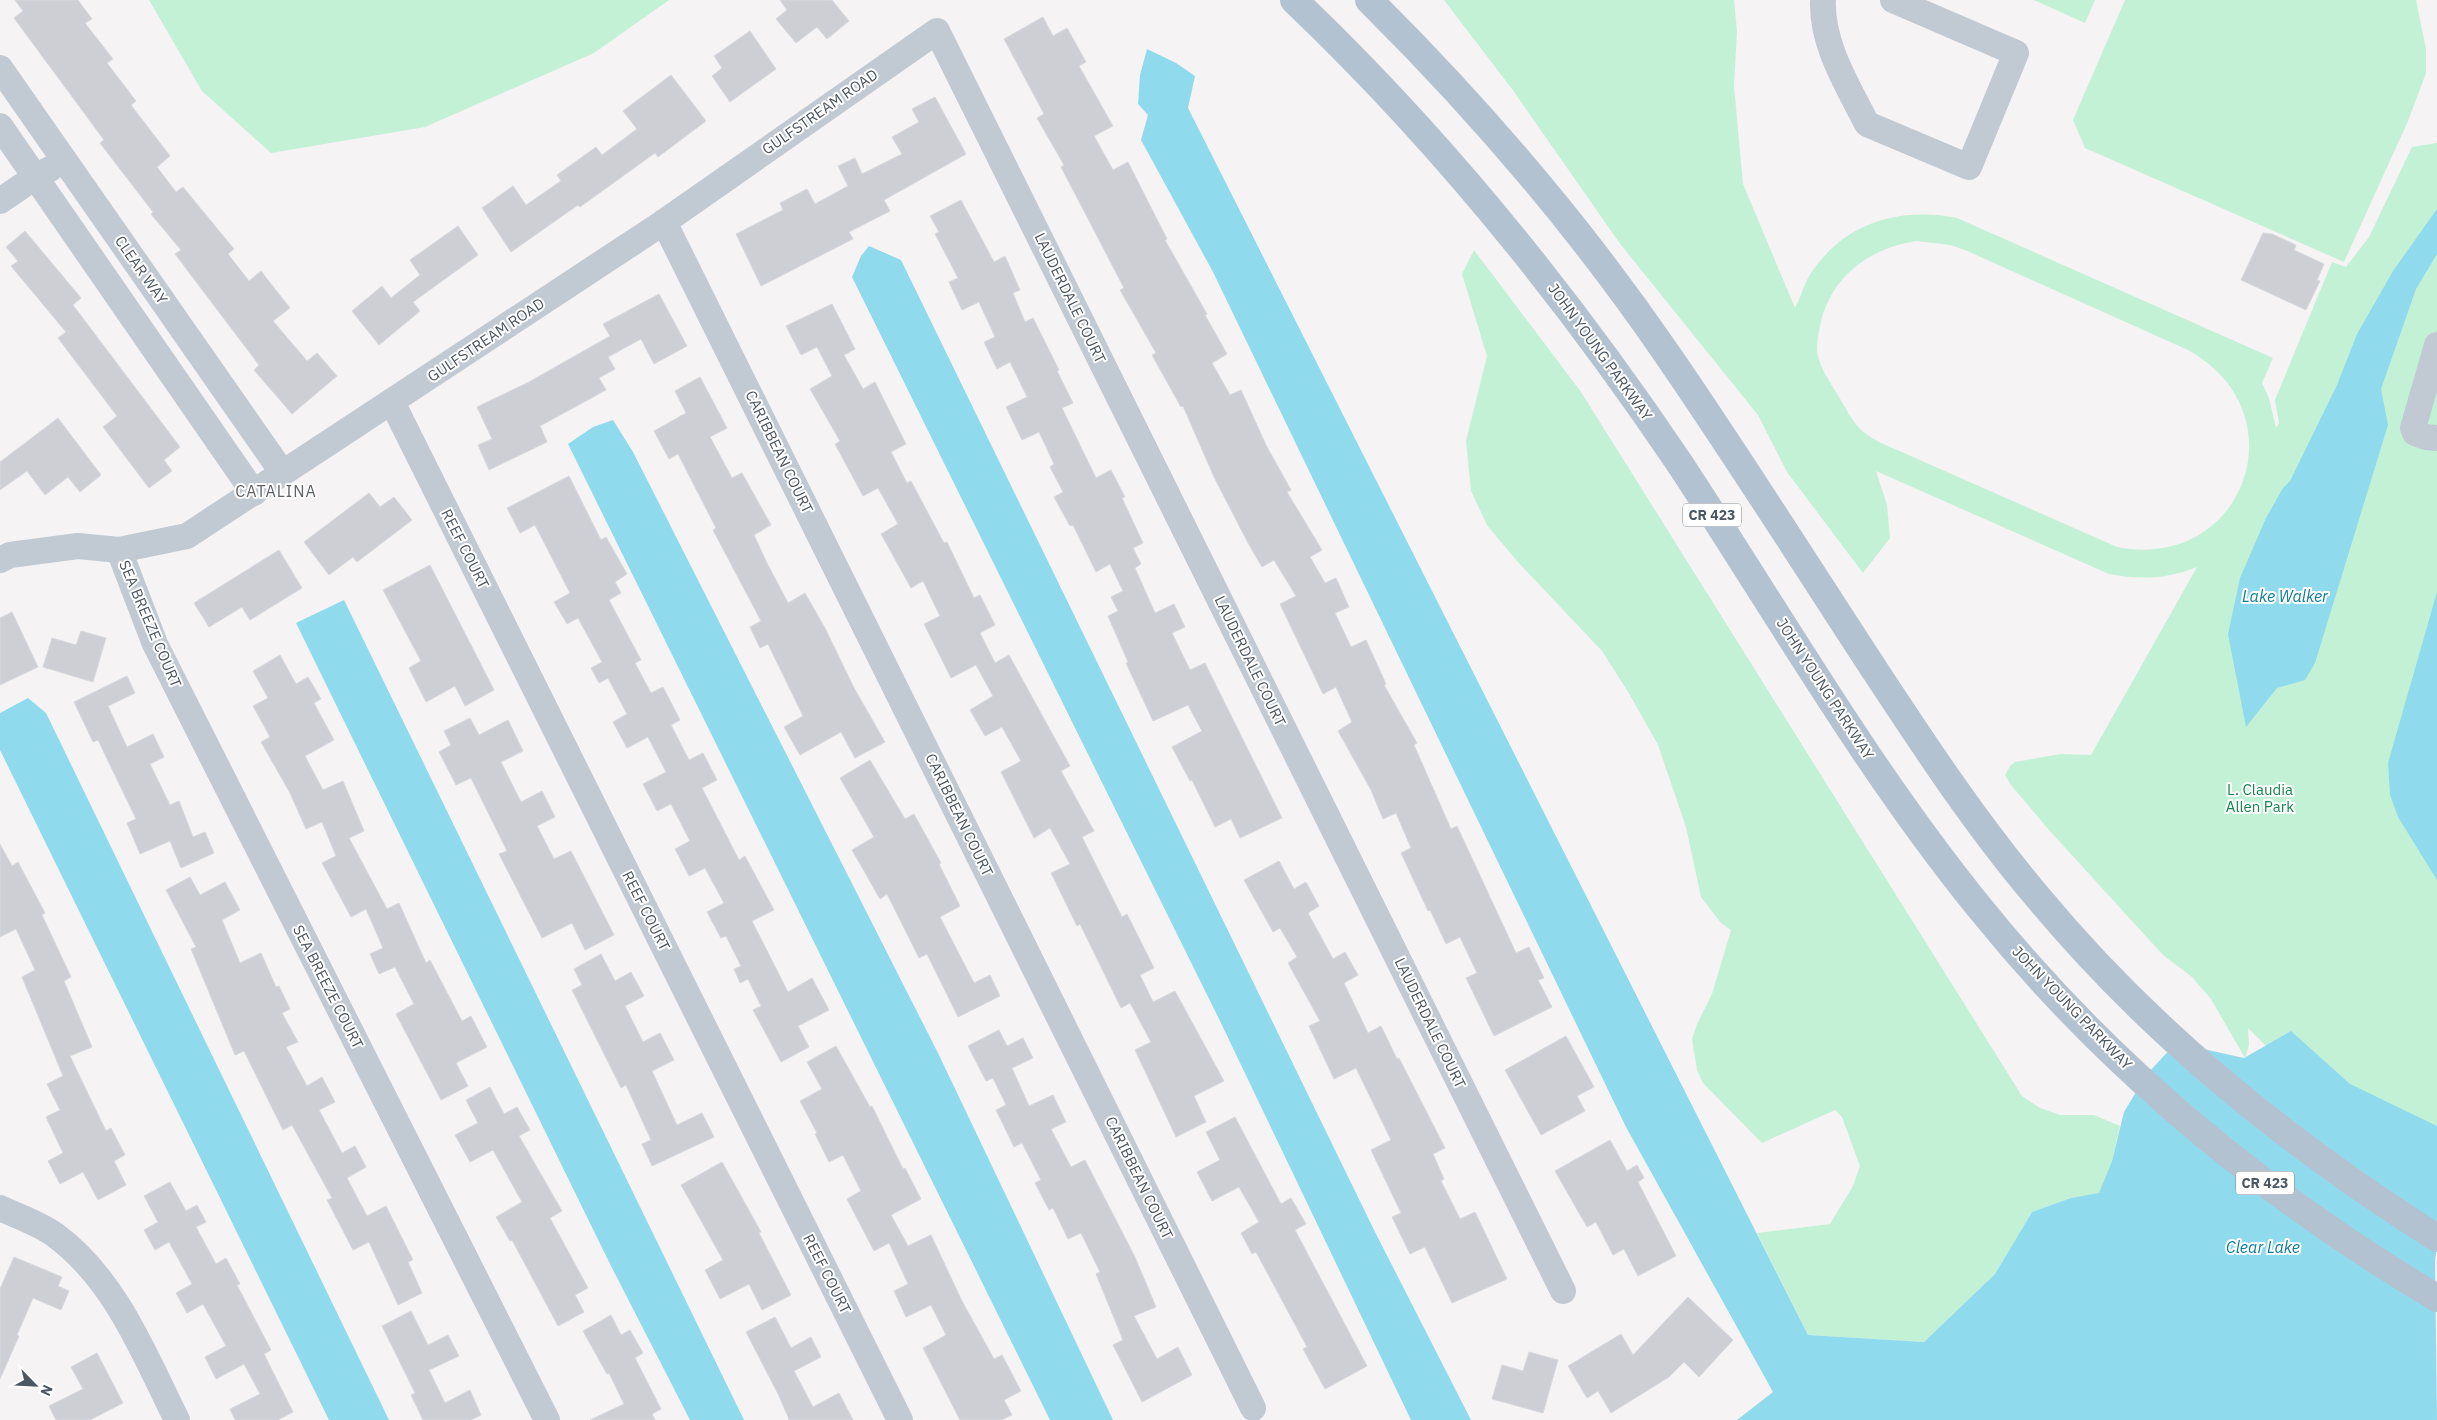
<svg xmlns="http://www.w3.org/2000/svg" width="2437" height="1420" font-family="'IBM Plex Sans',sans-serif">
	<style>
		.green { fill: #c3f1d5; fill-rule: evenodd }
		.water { fill: #90daee }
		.building { fill: #cdcfd5; stroke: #d7d9de }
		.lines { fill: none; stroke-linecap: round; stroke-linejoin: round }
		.minor { stroke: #c1cad2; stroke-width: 26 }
		.major { stroke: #b3c2d1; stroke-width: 28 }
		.labels { text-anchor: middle; stroke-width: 4; stroke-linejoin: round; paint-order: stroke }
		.shield { fill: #fff; stroke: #808990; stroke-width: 1 }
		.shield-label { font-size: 14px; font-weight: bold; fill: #4a5661 }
		.street-label { font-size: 15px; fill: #4a5661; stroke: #fff }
		.park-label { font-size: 15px; fill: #17864f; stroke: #fff }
		.neighbourhood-label { font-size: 16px; letter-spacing: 1px; fill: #5f6368; stroke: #fff }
		.water-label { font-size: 16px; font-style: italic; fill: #0c7c9b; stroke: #fff }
	</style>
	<rect width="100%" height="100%" fill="#f5f3f3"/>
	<g class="green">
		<polygon points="149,0 669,0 594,53 425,127 271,153 202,91"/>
		<path d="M1444,0H1734L1737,31L1734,86L1743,184L1795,308C1801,297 1804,284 1811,273C1845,222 1900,207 1957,218L2273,358L2262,383L2269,398L2276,428L2279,423L2275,400L2332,262L2346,267L2369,237L2412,147L2437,143V1127L2277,1057L2248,1028L2249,1045L2245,1058L2211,999L2192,977L2163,955L2049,830L2011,785L2005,775L2010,766L2015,762L2061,754L2091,755L2197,567C2168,579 2140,580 2109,574L1876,471L1887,505L1890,538L1863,573L1787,472L1758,415L1621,245L1512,89ZM1917,241L1950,245L1965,250L2188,350C2302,413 2244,572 2117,547L1879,442C1855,429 1853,420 1839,397C1832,385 1821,370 1818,356C1816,346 1818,335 1820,326C1830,277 1869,248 1917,241Z"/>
		<polygon points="2034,0 2095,0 2085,23"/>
		<polygon points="2125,0 2416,0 2426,49 2426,73 2408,121 2344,262 2085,148 2073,120"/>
		<polygon points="1474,250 1581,392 2022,1096 2040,1108 2060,1115 2094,1115 2120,1126 2112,1161 2099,1194 2071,1198 2032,1212 1995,1274 1924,1342 1808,1335 1757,1233 1830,1224 1853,1186 1860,1166 1842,1117 1835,1110 1762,1143 1703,1083 1697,1070 1692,1039 1697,1024 1712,994 1731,930 1721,923 1701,897 1686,827 1658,745 1630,695 1602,651 1517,561 1487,525 1471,491 1466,441 1487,356 1462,274"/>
	</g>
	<g class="water">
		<polygon points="1147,49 1176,63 1195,76 1188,108 1808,1335 1924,1342 1995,1274 2032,1212 2071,1198 2099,1193 2112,1161 2124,1112 2147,1074 2176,1043 2244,1058 2291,1031 2350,1084 2437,1126 2437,1245 2435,1261 2437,1420 1737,1420 1773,1392 1626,1127 1213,272 1141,140 1148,115 1138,104 1140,75"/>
		<polygon points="2437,209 2437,254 2416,289 2381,389 2388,425 2315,663 2305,680 2277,688 2246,727 2228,634 2240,578 2266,518 2283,488 2290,481 2337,385 2357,334 2393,271"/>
		<polygon points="869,246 901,260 1375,1232 1471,1420 1411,1420 1220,1021 852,277 861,256"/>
		<polygon points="613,420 633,452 938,1053 1113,1420 1050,1420 568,444 593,427"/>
		<polygon points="2437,592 2437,880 2398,817 2390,795 2388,763"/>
		<polygon points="344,600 744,1420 690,1420 610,1264 296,623"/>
		<polygon points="28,698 46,713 389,1420 329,1420 0,750 0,713"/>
	</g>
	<g class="building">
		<polygon points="15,0 78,0 92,19 85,23 113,59 107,63 136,101 131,105 170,156 157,167 176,192 183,187 234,249 228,254 249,281 261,271 290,308 273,321 307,361 317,353 337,376 292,414 254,370 259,365 175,254 181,250 151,214 153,212 100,143 104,140 14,18 23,11"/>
		<polygon points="780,0 832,0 849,21 827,39 817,27 796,43 776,19 787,10"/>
		<polygon points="1043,17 1053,36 1067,28 1086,62 1079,66 1113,126 1094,136 1113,170 1128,162 1167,239 1165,240 1207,314 1205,315 1227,354 1212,363 1230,395 1241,390 1266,445 1291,490 1287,492 1322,550 1310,557 1325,583 1336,578 1349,607 1335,613 1351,647 1366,640 1386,684 1384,685 1417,743 1414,745 1451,829 1457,826 1516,953 1529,947 1544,978 1538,980 1552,1007 1494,1036 1466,978 1477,973 1460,937 1446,944 1430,910 1428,911 1401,853 1411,848 1396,813 1383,819 1371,790 1338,731 1352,722 1336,687 1323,694 1280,604 1296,596 1274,560 1262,567 1248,543 1214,477 1183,406 1181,407 1152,355 1156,353 1120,290 1124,288 1061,167 1064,165 1037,118 1044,114 1004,39"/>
		<polygon points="750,31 776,69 730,102 712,76 722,68 714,56"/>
		<polygon points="671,75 706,121 658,157 655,153 580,207 578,205 511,252 482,208 513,186 526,205 561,181 557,175 596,147 602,155 637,129 623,111"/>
		<polygon points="935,97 966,154 884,200 890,211 849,232 853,239 761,286 736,234 783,210 780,203 807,189 815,204 848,186 838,166 855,158 862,174 902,154 892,137 919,122 912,109"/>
		<polygon points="961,200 994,262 1005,256 1020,290 1013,293 1025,322 1033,318 1059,370 1057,371 1073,403 1062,408 1096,478 1111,470 1125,497 1122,498 1143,543 1133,548 1141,564 1135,568 1155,613 1174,604 1185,627 1172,633 1190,670 1205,663 1282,818 1240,838 1231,819 1215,827 1192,780 1190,781 1172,747 1202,731 1188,705 1153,721 1126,663 1128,662 1108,616 1118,611 1111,597 1123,591 1110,564 1096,572 1073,525 1070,526 1054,497 1063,492 1050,467 1054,464 1039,432 1022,440 1006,407 1027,397 1010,362 997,369 984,342 995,337 979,302 962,310 949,282 958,278 935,234 939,232 930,216"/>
		<polygon points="458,226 478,255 413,302 420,311 379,345 352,311 382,286 391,298 420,275 410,260"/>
		<polygon points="25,231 81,298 73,305 180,447 164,460 172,471 149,488 103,427 117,416 58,338 66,332 11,266 18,261 6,247"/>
		<polygon points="2263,233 2272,234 2296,245 2294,250 2324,264 2317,280 2320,281 2306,310 2241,280"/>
		<polygon points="659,294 687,346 654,364 641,339 608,357 615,369 599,378 606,390 540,426 547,442 489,470 478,445 492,439 477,407 529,382 610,336 603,324"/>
		<polygon points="832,304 855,349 844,355 863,389 875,382 906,444 891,452 907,483 911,481 944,543 947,542 974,598 980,595 995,625 980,633 995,663 1009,655 1070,766 1061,771 1094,831 1082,837 1122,917 1127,914 1154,968 1140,975 1153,1002 1175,991 1224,1081 1194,1096 1206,1122 1176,1137 1135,1050 1151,1042 1130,1003 1121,1008 1080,924 1077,926 1051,873 1070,864 1050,828 1034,838 1001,772 1021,761 1002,727 985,736 970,710 993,696 976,665 951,678 924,624 940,616 923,581 911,588 881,534 898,524 878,488 863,496 835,444 840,441 810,389 832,376 817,347 801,355 786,326"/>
		<polygon points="700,377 727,428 710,437 732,478 742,473 771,525 754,535 767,563 788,603 805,593 825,628 854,688 885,742 855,758 841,732 800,755 784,727 803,716 768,644 760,648 750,627 761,621 713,530 716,528 678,454 669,459 654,431 686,413 675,391"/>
		<polygon points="58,418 101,475 80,492 68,477 45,495 27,471 0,490 0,462"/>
		<polygon points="569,476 601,540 606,537 627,574 615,582 621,593 609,600 641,660 635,663 651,693 663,687 680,720 671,725 689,760 703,753 717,780 702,788 739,860 745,856 774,910 752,921 788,992 812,978 829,1010 798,1026 809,1047 781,1062 753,1010 761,1006 748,979 740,983 734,969 741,966 726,936 721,938 707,912 724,903 705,868 689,876 675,849 690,841 671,804 657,811 643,784 666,772 648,737 627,748 613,722 627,714 608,678 599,683 591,668 602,662 578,618 567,624 554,602 570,593 535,525 520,533 507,508"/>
		<polygon points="369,493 380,507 394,497 412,520 357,562 353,557 329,575 304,542"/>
		<polygon points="279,550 302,588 250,620 242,607 209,627 194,603"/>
		<polygon points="430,565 494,690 465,706 455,686 426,702 409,668 421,661 383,590"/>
		<polygon points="12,612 38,667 0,685 0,618"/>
		<polygon points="81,631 106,638 93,682 43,667 52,638 76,645"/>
		<polygon points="280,655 296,684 308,677 321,699 314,703 334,740 305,756 323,790 343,781 364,831 349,838 387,909 399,903 426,963 430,960 462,1021 471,1016 487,1047 456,1063 468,1086 441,1100 396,1014 414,1004 395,967 379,974 370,954 383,948 366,909 351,917 322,863 336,856 322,822 306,829 290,793 261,742 270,737 253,706 268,698 253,671"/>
		<polygon points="127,676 135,693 108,706 127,747 153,734 164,757 150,764 170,805 179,801 193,837 205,832 214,853 181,868 170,841 140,854 127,823 136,819 98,740 93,742 74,702"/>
		<polygon points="470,718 479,735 508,720 523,751 501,762 521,802 542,791 555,817 537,826 554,859 571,851 614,935 585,950 572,923 542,938 499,854 507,851 471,778 456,785 439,752 451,745 444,731"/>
		<polygon points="870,760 905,819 914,814 941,863 939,864 960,906 940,917 974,983 990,975 1000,996 958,1017 927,954 919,958 887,894 880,899 852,850 874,837 840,778"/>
		<polygon points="0,844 12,866 18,862 45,913 42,915 71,977 64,981 92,1047 70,1056 106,1131 111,1128 125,1155 114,1161 126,1185 98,1200 83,1172 60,1184 48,1161 63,1153 46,1117 60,1110 47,1084 63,1076 22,977 35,970 16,929 0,937"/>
		<polygon points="1279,861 1294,889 1306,882 1319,906 1308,913 1333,959 1345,952 1358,975 1344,983 1368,1033 1381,1026 1397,1059 1399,1058 1445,1148 1433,1154 1444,1179 1441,1181 1460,1219 1475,1212 1507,1279 1452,1303 1425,1247 1410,1254 1392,1217 1401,1213 1371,1150 1391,1140 1356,1068 1334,1079 1309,1026 1320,1021 1288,963 1297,957 1280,928 1273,932 1244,880"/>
		<polygon points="190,877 200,895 225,882 240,910 222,920 240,963 261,953 276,987 279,986 290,1009 282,1013 298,1042 286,1047 307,1086 322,1077 335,1102 319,1110 342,1153 355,1146 366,1167 347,1178 367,1216 386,1206 413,1260 408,1262 422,1293 398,1305 369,1242 353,1250 327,1200 332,1198 292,1125 283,1130 244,1051 235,1055 191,949 196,947 166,890"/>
		<polygon points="601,954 615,981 631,972 644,996 625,1006 643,1042 660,1033 674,1060 652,1071 677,1125 702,1113 714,1137 652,1166 642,1144 651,1140 626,1085 621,1088 572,990 582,985 574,969"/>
		<polygon points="999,1030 1007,1046 1023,1038 1033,1058 1012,1068 1029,1106 1053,1095 1066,1122 1051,1129 1071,1167 1085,1160 1135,1257 1156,1307 1134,1316 1157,1359 1178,1347 1192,1375 1142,1402 1113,1345 1123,1340 1096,1274 1100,1272 1081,1233 1068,1239 1053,1208 1049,1210 1035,1183 1041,1180 1022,1143 1014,1147 996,1110 1006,1105 993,1078 986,1081 968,1046"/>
		<polygon points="1566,1036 1594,1087 1577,1096 1585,1111 1541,1135 1505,1070"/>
		<polygon points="836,1046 870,1107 872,1106 903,1169 905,1168 921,1199 891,1215 908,1246 931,1235 962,1301 994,1359 1002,1355 1021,1391 1004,1400 1012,1415 1001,1420 960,1420 923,1348 946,1335 931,1305 906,1317 894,1291 908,1284 889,1243 874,1251 847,1199 861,1191 843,1155 829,1162 815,1134 817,1133 800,1101 822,1089 807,1062"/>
		<polygon points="490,1087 504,1114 517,1107 530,1130 519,1136 562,1211 550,1218 588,1288 575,1295 584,1312 558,1326 512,1240 510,1241 496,1217 522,1202 493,1150 470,1162 455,1135 478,1123 466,1100"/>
		<polygon points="1235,1117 1281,1204 1291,1198 1306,1224 1295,1230 1367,1366 1325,1389 1303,1349 1307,1347 1256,1252 1252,1254 1241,1233 1259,1222 1239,1187 1212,1201 1197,1172 1220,1160 1206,1132"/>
		<polygon points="1610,1140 1627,1171 1637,1165 1644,1178 1638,1182 1676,1256 1638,1276 1624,1249 1613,1255 1596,1222 1587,1227 1555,1171"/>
		<polygon points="722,1162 761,1232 759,1233 791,1295 762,1310 749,1284 720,1299 705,1270 723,1260 681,1185"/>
		<polygon points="170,1182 186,1211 197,1205 206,1222 196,1227 216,1264 226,1258 240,1284 237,1285 271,1350 264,1354 293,1412 278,1420 235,1420 230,1409 260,1394 244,1364 216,1379 205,1357 226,1346 203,1304 187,1313 176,1293 192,1284 169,1242 155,1250 144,1230 158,1222 144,1196"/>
		<polygon points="14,1257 62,1277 58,1286 69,1291 61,1310 33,1298 17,1335 19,1336 0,1379 0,1289"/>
		<polygon points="1688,1297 1733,1340 1699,1377 1684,1362 1669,1377 1611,1413 1598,1391 1587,1398 1568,1366 1621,1334 1633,1355"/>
		<polygon points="411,1311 428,1345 448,1335 459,1356 429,1370 445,1403 470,1390 481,1415 471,1420 423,1420 411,1395 415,1393 382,1326"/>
		<polygon points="611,1315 621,1335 630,1330 643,1353 635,1358 661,1409 652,1414 655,1420 590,1420 624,1404 609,1373 607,1374 583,1331"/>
		<polygon points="775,1317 791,1348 811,1337 821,1357 794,1371 813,1407 839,1393 853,1420 788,1420 789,1419 778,1394 746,1332"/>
		<polygon points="1529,1352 1558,1360 1543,1413 1492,1399 1502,1365 1523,1371"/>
		<polygon points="97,1353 123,1403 90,1420 56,1420 49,1406 83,1389 71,1367"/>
	</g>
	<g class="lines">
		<g class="minor">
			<path d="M1823,0C1821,44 1848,86 1867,124L1969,167L2016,53L1893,0"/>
			<polyline points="0,68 282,472"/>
			<polyline points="0,126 254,493"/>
			<polyline points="0,201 35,177 50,169"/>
			<polyline points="664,222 1253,1408"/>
			<polyline points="2437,345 2413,428 2415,433 2426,437 2437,438"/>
			<polyline points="392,402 900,1420"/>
			<polyline points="119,550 155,644 547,1420"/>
			<polyline points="0,560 10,555 78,546 119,550 187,536 664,222 937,31 1563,1291"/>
			<path d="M0,1208C17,1216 39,1223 55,1235C116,1280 144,1354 177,1420"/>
		</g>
		<g class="major">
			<path d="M1294,0C1441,140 1567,296 1680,464C1778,613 1867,769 1979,907C2106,1065 2264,1195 2437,1298"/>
			<path d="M1369,0C1478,108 1580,227 1667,354C1738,457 1804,562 1872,666C1924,745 1975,823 2036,895C2149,1032 2288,1144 2437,1238"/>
		</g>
	</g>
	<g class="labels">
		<g class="shield">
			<rect x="1683" y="503.5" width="58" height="23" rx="4"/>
			<rect x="2236" y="1171.5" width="58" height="23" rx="4"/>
		</g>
		<g class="shield-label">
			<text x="1712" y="520">CR 423</text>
			<text x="2265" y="1188">CR 423</text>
		</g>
		<g class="street-label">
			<text transform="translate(820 112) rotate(-35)" y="5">GULFSTREAM ROAD</text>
			<text transform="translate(141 270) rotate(55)" y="5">CLEAR WAY</text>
			<text transform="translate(1070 298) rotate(64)" y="5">LAUDERDALE COURT</text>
			<text transform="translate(486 340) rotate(-34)" y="5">GULFSTREAM ROAD</text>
			<text transform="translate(1600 352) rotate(54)" y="5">JOHN YOUNG PARKWAY</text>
			<text transform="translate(779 452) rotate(64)" y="5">CARIBBEAN COURT</text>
			<text transform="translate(465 549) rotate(63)" y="5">REEF COURT</text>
			<text transform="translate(150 624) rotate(67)" y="5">SEA BREEZE COURT</text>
			<text transform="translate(1250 661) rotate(64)" y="5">LAUDERDALE COURT</text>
			<text transform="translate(1825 689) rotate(57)" y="5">JOHN YOUNG PARKWAY</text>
			<text transform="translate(959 815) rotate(64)" y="5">CARIBBEAN COURT</text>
			<text transform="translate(646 911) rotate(63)" y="5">REEF COURT</text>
			<text transform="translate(328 987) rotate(63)" y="5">SEA BREEZE COURT</text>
			<text transform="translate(2072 1008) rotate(46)" y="5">JOHN YOUNG PARKWAY</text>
			<text transform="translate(1430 1023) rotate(64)" y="5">LAUDERDALE COURT</text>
			<text transform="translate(1139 1178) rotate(64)" y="5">CARIBBEAN COURT</text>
			<text transform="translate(827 1274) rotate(63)" y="5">REEF COURT</text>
		</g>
		<g class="park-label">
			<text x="2260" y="795">L. Claudia<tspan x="2260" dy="17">Allen Park</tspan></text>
		</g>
		<g class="neighbourhood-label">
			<text x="276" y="497">CATALINA</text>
		</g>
		<g class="water-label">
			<text x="2285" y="602">Lake Walker</text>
			<text x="2263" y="1253">Clear Lake</text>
		</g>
	</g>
	<g transform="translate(35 1385) rotate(114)" stroke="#ffffff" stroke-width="4" paint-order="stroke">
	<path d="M0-4L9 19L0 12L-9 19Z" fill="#4a5661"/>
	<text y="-8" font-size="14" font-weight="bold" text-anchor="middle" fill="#4a5661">N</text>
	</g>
</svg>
